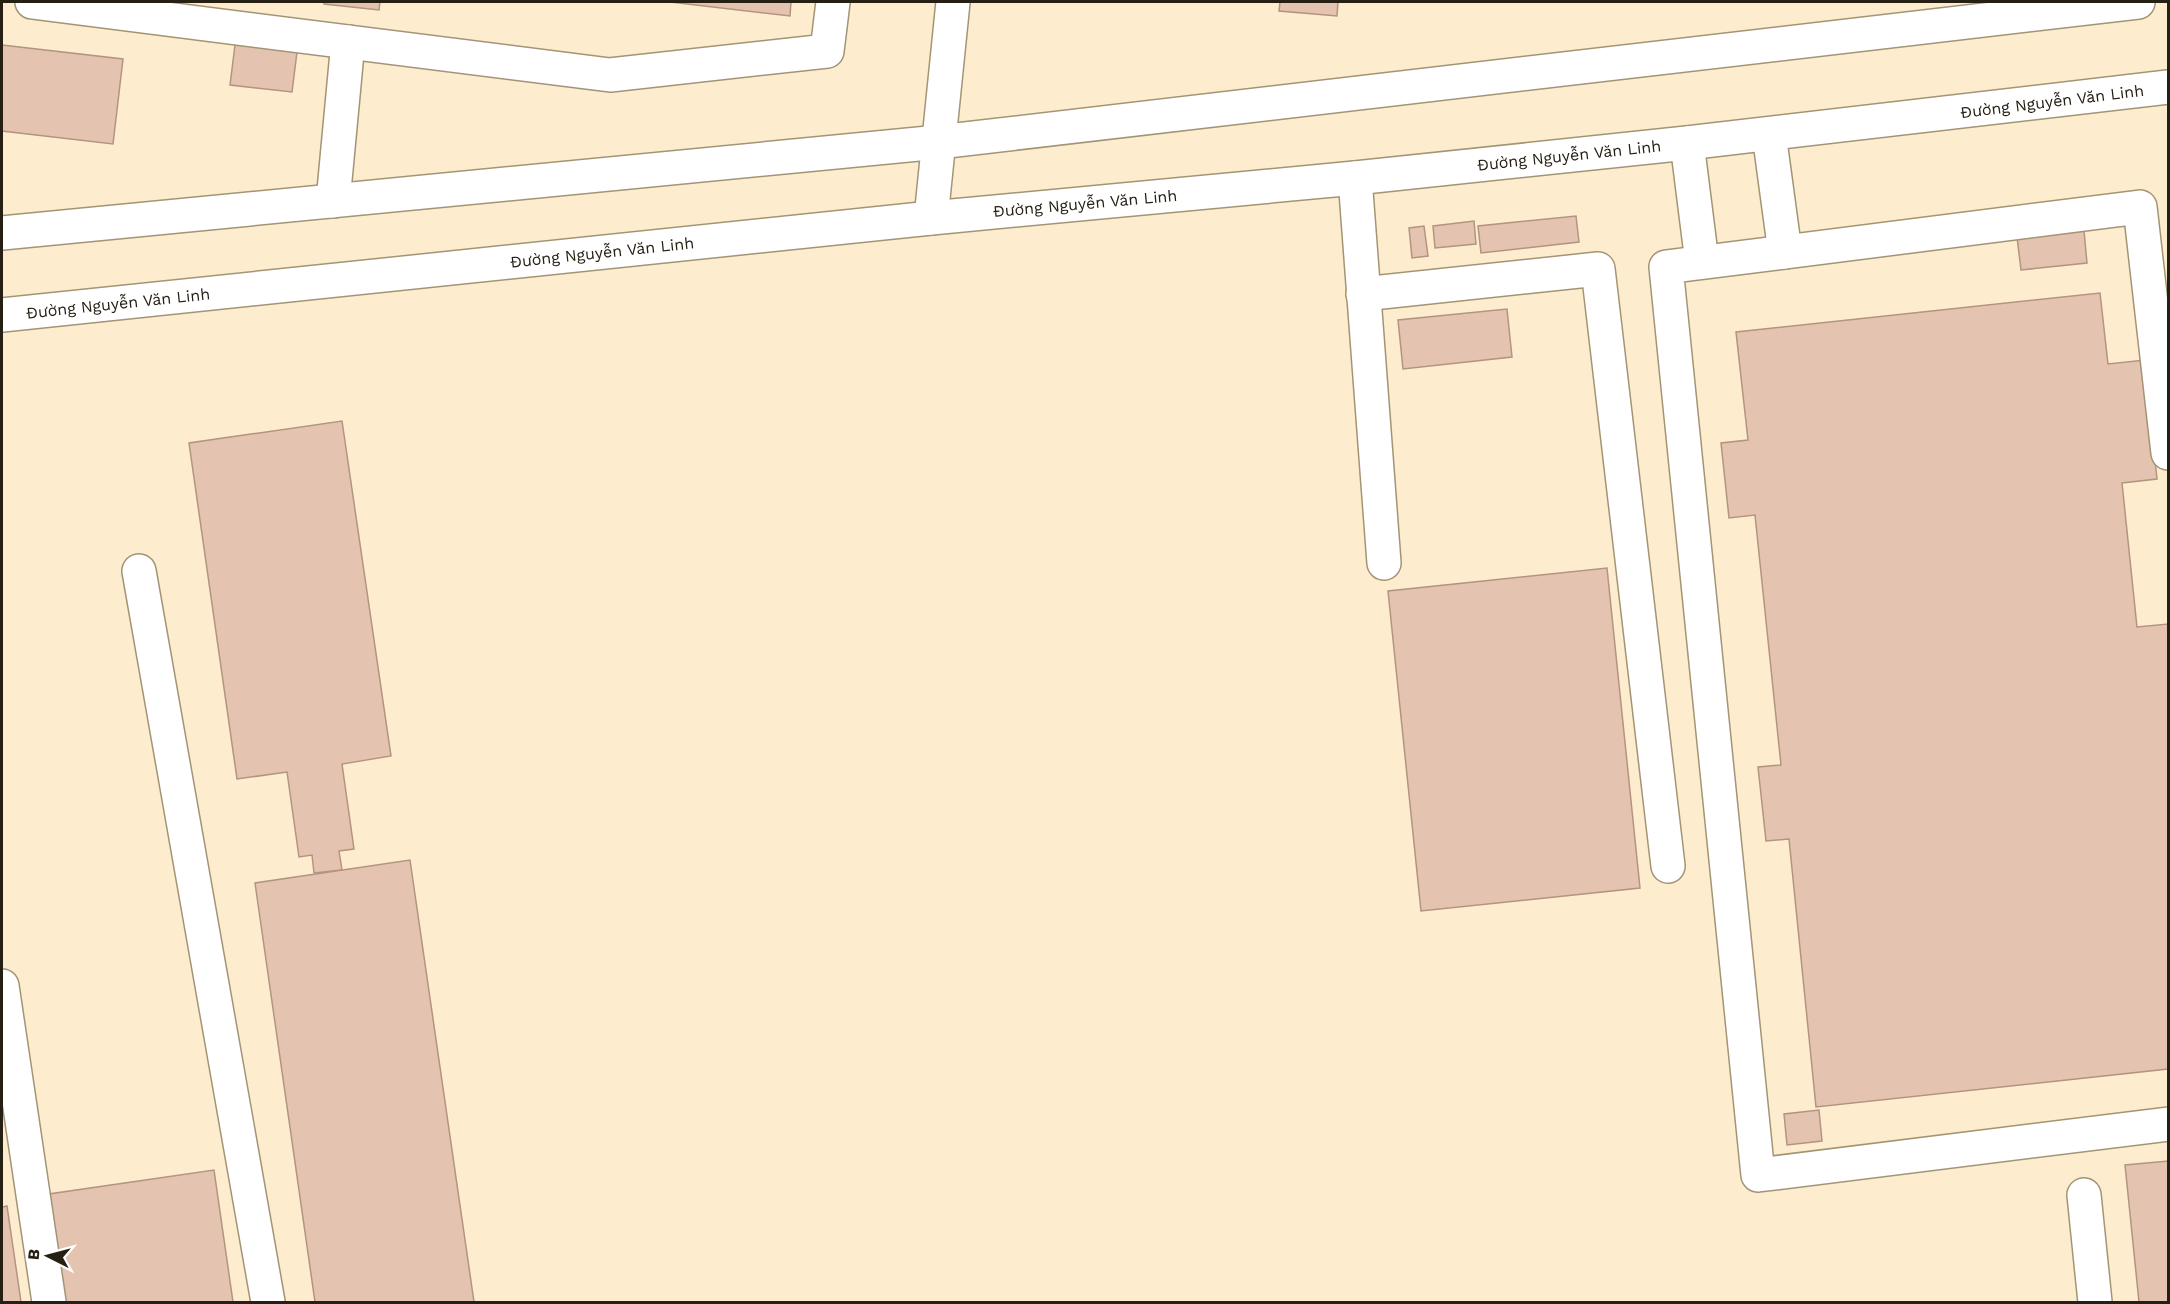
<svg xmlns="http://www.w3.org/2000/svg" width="2170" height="1304" font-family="'Work Sans',sans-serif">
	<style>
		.built { fill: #fdedce }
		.building { fill: #e4c4b0; stroke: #b39481; stroke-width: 1.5 }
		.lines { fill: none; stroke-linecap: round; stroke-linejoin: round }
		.minor-casing { stroke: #a39476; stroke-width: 36 }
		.major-casing { stroke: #a39476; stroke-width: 36 }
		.minor { stroke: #fff; stroke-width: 33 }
		.major { stroke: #fff; stroke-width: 33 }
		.labels { text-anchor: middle; stroke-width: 6; stroke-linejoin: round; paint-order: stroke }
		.street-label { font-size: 16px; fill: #262014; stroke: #fff }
	</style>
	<rect width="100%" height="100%" fill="#fef8eb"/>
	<rect class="built" x="2" y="2" width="2166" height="1300"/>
	<g class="building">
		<polygon points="324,2 380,2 379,10 324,4"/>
		<polygon points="670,2 791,2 790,16"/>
		<polygon points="1280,2 1338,2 1337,16 1279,11"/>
		<polygon points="236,37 298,44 292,92 230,85"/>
		<polygon points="2,45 123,59 113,144 2,131"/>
		<polygon points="1576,216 1579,242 1481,253 1478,226"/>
		<polygon points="1474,221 1476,244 1435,248 1433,226"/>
		<polygon points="1424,226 1428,256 1412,258 1409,228"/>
		<polygon points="2084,231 2087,263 2021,270 2017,237"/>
		<polygon points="2100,293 2108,364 2145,360 2157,479 2122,483 2137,627 2168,624 2168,1069 1816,1107 1789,839 1766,841 1758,767 1781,765 1755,515 1729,518 1721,443 1748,440 1736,332"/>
		<polygon points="1507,309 1512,357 1403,369 1398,320"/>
		<polygon points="342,421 391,756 342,764 354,849 339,851 342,870 314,873 312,855 299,857 287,772 237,779 189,443"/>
		<polygon points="1607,568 1640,888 1421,911 1388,591"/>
		<polygon points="410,860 474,1302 315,1302 255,883"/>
		<polygon points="1819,1110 1822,1141 1787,1145 1784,1114"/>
		<polygon points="2168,1161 2168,1302 2139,1302 2125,1165"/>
		<polygon points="214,1170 233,1302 65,1302 49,1194"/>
		<polygon points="7,1206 21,1302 2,1302 2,1207"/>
	</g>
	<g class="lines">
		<defs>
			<g id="minor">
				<polyline points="32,2 610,75 827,51 833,2"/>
				<polyline points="1769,134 1785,252"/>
				<polyline points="1687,143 1702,262"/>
				<polyline points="1355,178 1384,563"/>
				<polyline points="333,201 348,42"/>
				<polyline points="931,218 953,2"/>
				<polyline points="1363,294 1598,269 1668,866"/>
				<polyline points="2168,453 2140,207 1666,267 1758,1175 2168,1124"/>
				<polyline points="139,571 268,1302"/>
				<polyline points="2,986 49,1302"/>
				<polyline points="2084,1195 2095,1302"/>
			</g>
			<g id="major">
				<polyline points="2,233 939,142 2138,2"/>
				<polyline points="2,315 931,218 1355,178 1687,143 2168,87"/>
			</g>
		</defs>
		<use href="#minor" class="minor-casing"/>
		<use href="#major" class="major-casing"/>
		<use href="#minor" class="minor"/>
		<use href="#major" class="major"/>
	</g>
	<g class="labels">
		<g class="street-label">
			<text transform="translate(2052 101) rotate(-7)" y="6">Đường Nguyễn Văn Linh</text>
			<text transform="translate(1569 155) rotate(-6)" y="6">Đường Nguyễn Văn Linh</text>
			<text transform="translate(1085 203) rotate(-5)" y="6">Đường Nguyễn Văn Linh</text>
			<text transform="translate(602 252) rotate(-6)" y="6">Đường Nguyễn Văn Linh</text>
			<text transform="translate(118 303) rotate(-6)" y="6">Đường Nguyễn Văn Linh</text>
		</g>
	</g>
	<rect width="2170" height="1304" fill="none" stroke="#262014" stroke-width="6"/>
	<g transform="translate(48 1256) rotate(276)" stroke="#ffffff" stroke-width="4.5" paint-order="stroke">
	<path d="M0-4.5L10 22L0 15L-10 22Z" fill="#262014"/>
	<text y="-9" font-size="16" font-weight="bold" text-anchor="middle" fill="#262014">B</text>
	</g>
</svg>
